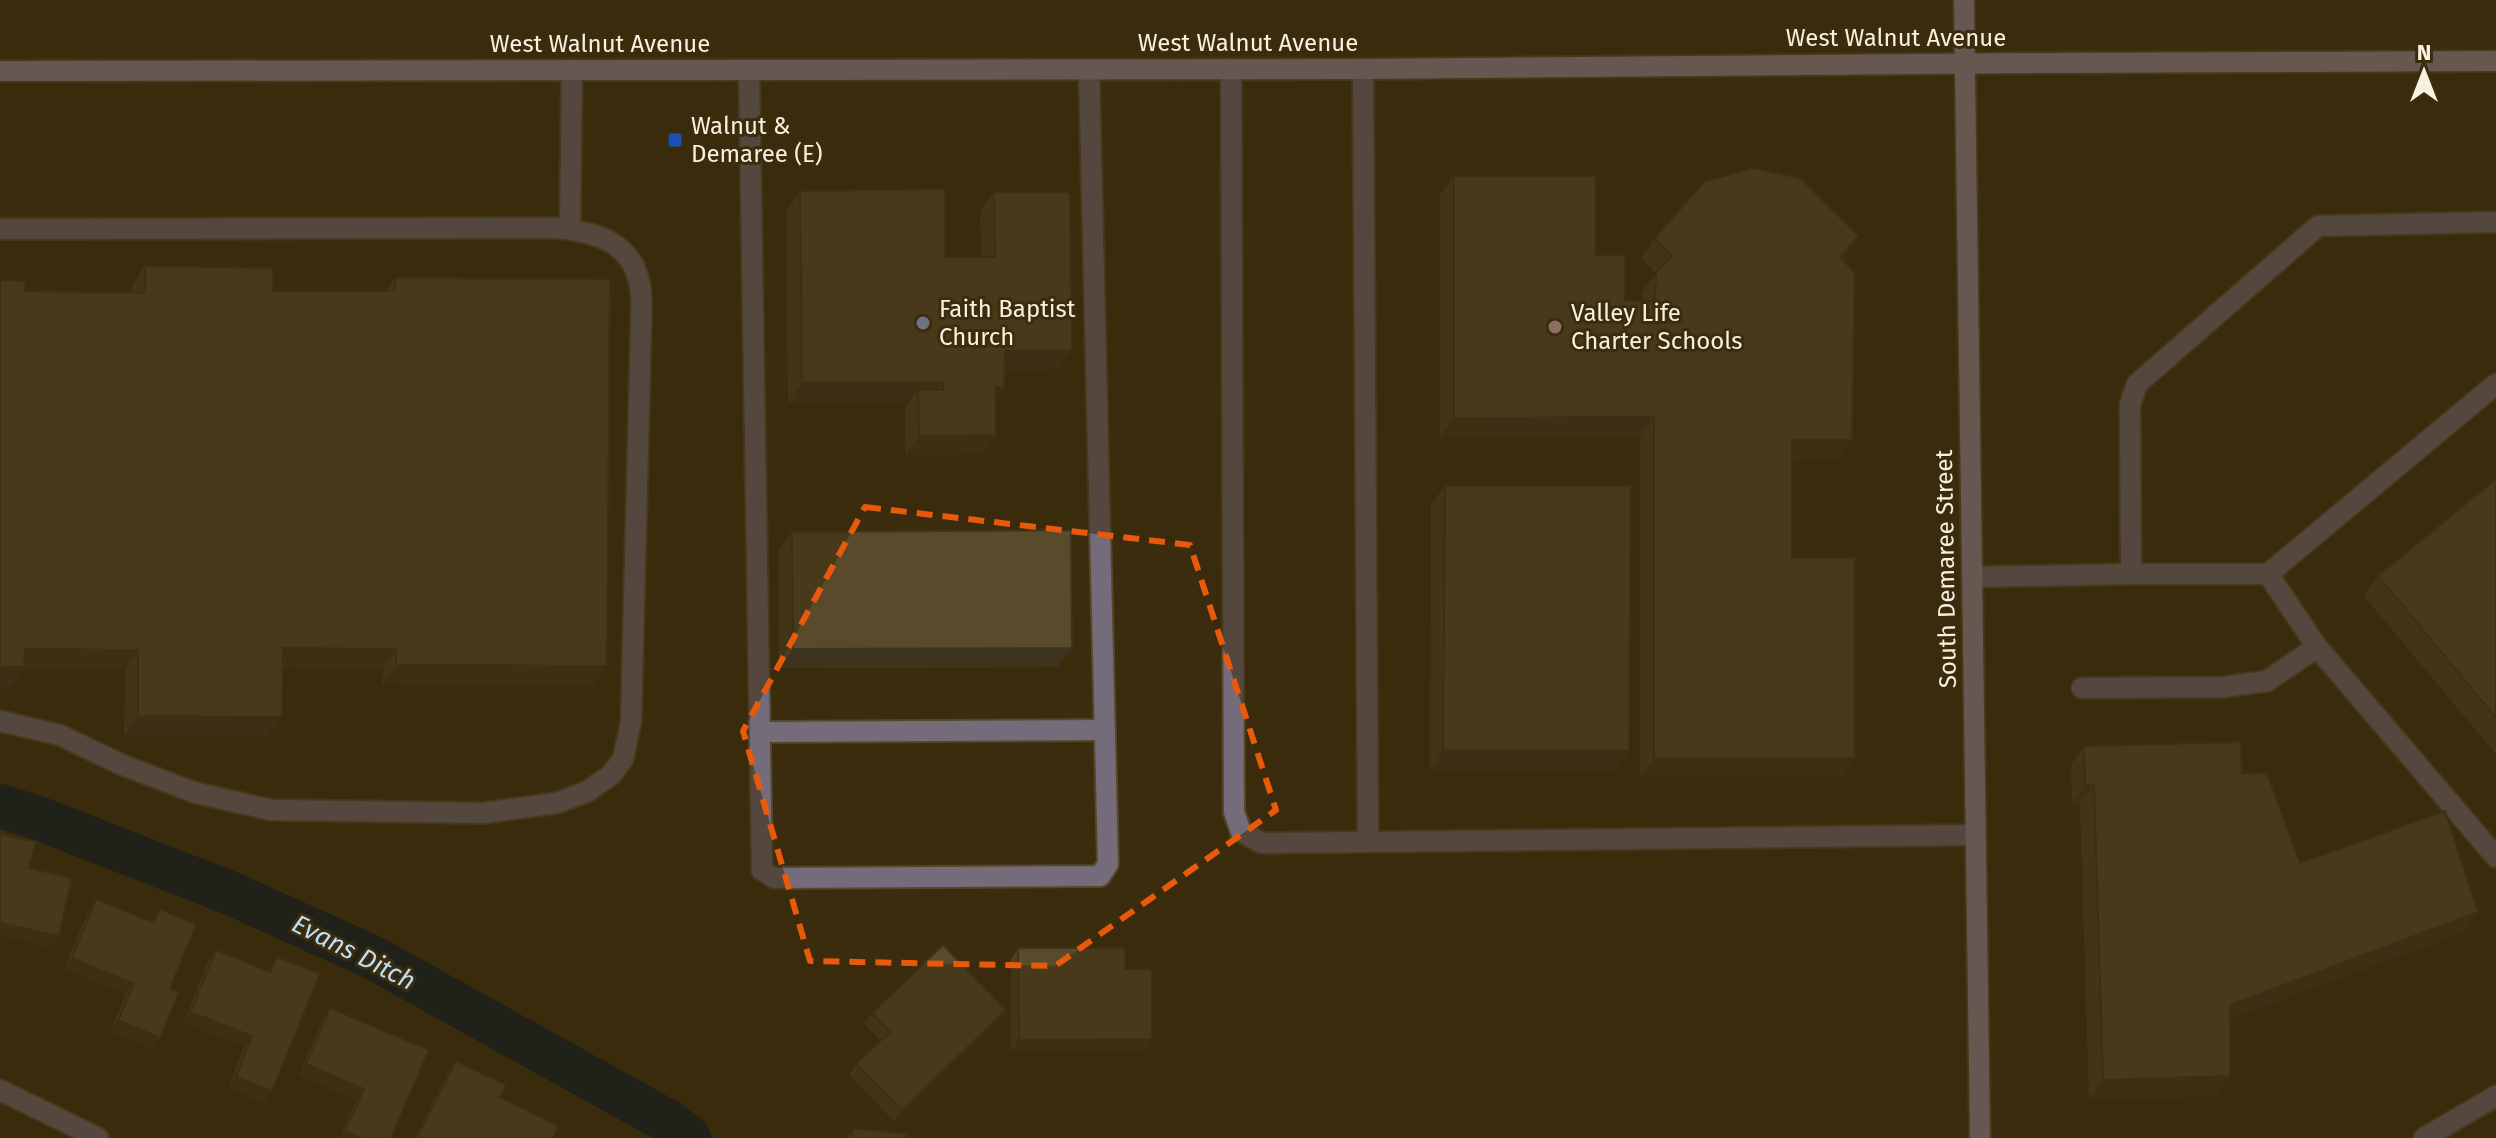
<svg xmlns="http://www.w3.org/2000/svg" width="2496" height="1138" font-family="'Fira Sans',sans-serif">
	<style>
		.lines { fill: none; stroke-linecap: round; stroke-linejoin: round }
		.canal { stroke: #021526; stroke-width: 44 }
		.service-casing { stroke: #55482a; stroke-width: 24 }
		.minor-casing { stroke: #55482a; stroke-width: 24 }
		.secondary-casing { stroke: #55482a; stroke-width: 24 }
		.service { stroke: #746c7a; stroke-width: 20 }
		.minor { stroke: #746c7a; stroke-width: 20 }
		.secondary { stroke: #9b8fa4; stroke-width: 20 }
		.wall { fill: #4c4025 }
		.shaded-wall { fill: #3e341e }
		.building { fill: #584a2b; stroke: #3e341e; stroke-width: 2 }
		.marked { fill: none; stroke: #e8590c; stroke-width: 6; stroke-dasharray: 16 10; stroke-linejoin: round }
		.transit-dot { fill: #1a4fb4; stroke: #3a2c0d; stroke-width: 3 }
		.worship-dot { fill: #6b7280; stroke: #3a2c0d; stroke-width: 3 }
		.education-dot { fill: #8d6e63; stroke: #3a2c0d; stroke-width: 3 }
		.labels { text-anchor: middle; stroke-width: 6; stroke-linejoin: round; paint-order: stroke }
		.street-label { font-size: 24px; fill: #f9f1df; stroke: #3a2c0d }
		.poi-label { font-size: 24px; fill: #f9f1df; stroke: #3a2c0d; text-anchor: start }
		.water-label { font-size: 26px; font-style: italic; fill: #bcdefc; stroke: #3a2c0d }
	</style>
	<rect width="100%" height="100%" fill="#3a2c0d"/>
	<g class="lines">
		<polyline class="canal" points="0,806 38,818 230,893 370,956 669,1122 689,1138"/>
		<defs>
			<g id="service">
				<polyline points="1231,69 1234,812 1241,832 1262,843 1368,842 1363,69"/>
				<polyline points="749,70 762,870 774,878 1100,876 1108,864 1089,70"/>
				<path d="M0,229L557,228C594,232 630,241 639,281C643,295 641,312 641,326L631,722L623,759L611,775L588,791L557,803L484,813L271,810L193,792L120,764L60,735L0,721"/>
				<polyline points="570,229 572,70"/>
				<polyline points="2496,384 2268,574 2317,647 2496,857"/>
				<polyline points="2268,574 2131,574 2130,405 2137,384 2318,226 2496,222"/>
				<polyline points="1973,577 2131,574"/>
				<polyline points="2082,688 2223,687 2267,681 2317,647"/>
				<polyline points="760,732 1105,730"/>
				<polyline points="1368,842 1975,835"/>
			</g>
			<g id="minor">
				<polyline points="0,1090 98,1138"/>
				<polyline points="2424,1138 2496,1096"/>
			</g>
			<g id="secondary">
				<polyline points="1964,0 1980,1138"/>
				<polyline points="0,71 1363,69 2041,63 2496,61"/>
			</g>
		</defs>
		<use href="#service" class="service-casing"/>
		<use href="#minor" class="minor-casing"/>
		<use href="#secondary" class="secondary-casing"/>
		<use href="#service" class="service"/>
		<use href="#minor" class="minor"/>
		<use href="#secondary" class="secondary"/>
	</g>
	<g class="wall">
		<polygon points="1454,176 1596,255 1625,301 1642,301 1642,292 1656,273 1641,258 1654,239 1846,256 1843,259 1838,460 1792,460 1792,558 1842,777 1640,777 1640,437 1440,437 1440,195"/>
		<polygon points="800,191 945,257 981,257 980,212 994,192 1072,350 1058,369 1005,370 996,399 996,435 983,454 905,455 905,409 910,401 788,403 786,210"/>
		<polygon points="145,266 273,291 385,291 395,278 593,686 382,684 383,669 282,668 268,736 124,735 125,669 24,669 11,687 0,687 0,280 25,291 132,292 132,286"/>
		<polygon points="2496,479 2496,754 2364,596 2378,576"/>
		<polygon points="1445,486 1616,770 1430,770 1431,505"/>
		<polygon points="792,532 1058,667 779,668 778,551"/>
		<polygon points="2084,746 2242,774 2300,863 2478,912 2464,932 2230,1019 2217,1096 2089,1100 2080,804 2072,804 2071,765"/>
		<polygon points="96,899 152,922 160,909 170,989 152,1049 110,1031 126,994 64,969 89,910"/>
		<polygon points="1018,948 1125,969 1152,1039 1145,1050 1011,1051 1011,959"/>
		<polygon points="216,950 268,971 277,957 272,1091 264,1102 228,1088 244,1047 184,1023 208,961"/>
		<polygon points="330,1008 391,1138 340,1138 356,1100 299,1075 323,1019"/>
		<polygon points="872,1013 998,1021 894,1121 849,1075 856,1064 881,1041 864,1024"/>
		<polygon points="456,1061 500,1097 553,1138 415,1138 448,1072"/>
		<polygon points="853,1128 906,1138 846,1138"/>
	</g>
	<g class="shaded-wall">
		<polygon points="1859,236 1846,256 1827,276 1840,257"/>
		<polygon points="1072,350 1058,369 991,370 1005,351"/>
		<polygon points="943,382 929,401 918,390 910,401 788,403 802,383"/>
		<polygon points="996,387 1004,387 991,407"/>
		<polygon points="1654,417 1640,437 1440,437 1454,418"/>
		<polygon points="996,435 983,454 905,455 919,436"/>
		<polygon points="1792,440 1852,440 1838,460 1778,460"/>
		<polygon points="283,648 396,649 383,669 269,668"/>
		<polygon points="1072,648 1058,667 779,668 793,649"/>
		<polygon points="25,649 138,650 125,669 24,669 11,687 0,687 0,667"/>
		<polygon points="396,665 607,666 593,686 382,684"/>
		<polygon points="138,716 282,717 268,736 124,735"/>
		<polygon points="1443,750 1629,751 1616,770 1430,770"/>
		<polygon points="1654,758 1855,758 1842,777 1640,777"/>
		<polygon points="2085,785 2094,785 2080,804 2072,804"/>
		<polygon points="2478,912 2464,932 2217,1024 2230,1005"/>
		<polygon points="0,923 59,936 51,947 0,935"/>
		<polygon points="72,958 134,984 126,994 64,969"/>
		<polygon points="1006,1010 998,1021 894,1121 902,1110"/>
		<polygon points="191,1012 252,1036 244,1047 184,1023"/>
		<polygon points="118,1020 160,1038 152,1049 110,1031"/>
		<polygon points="1152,1039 1145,1050 1011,1051 1019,1040"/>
		<polygon points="306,1064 364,1089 356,1100 299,1075"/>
		<polygon points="2230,1076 2217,1096 2089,1100 2103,1080"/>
		<polygon points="236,1077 272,1091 264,1102 228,1088"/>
		<polygon points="345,1131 361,1138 341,1138"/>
	</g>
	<g class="building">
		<polygon points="1753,168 1800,178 1859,236 1840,257 1855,273 1852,440 1792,440 1792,558 1855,558 1855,758 1654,758 1654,417 1454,418 1454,176 1596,176 1596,255 1625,255 1625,301 1655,301 1656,273 1672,255 1654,239 1704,182"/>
		<polygon points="945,189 945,257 995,257 994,192 1070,192 1072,350 1005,351 1004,387 996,387 996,435 919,436 918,390 943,390 943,382 802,383 800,191"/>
		<polygon points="145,266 273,268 273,291 395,291 395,278 610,279 607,666 396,665 396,649 283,648 282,717 138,716 138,650 25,649 24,667 0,667 0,280 25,281 25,291 145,293"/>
		<polygon points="2496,479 2496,718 2378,576"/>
		<polygon points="1445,486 1631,486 1629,751 1443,750"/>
		<polygon points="1071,530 1072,648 793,649 792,532"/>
		<polygon points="2241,742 2242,774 2267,773 2300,863 2445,811 2478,912 2230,1005 2230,1076 2103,1080 2094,785 2085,785 2084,746"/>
		<polygon points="0,834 36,842 29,868 72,878 59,936 0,923"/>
		<polygon points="96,899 154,923 160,909 196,925 170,989 179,992 160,1038 118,1020 134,984 72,958"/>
		<polygon points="943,945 1006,1010 902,1110 856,1064 890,1032 872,1013"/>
		<polygon points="1018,948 1125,948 1125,969 1152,969 1152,1039 1019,1040"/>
		<polygon points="216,950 270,972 277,957 320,974 272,1091 236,1077 252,1036 191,1012"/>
		<polygon points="330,1008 429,1050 391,1138 361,1138 345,1131 364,1089 306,1064"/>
		<polygon points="456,1061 506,1085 500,1097 559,1126 553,1138 417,1138"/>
		<polygon points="853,1128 906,1134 906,1138 852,1138"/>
	</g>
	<path d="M0 0H2496V1138H0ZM865,507L1190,545L1276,810L1055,966L810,961L743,731Z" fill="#3a2c0d" fill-opacity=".55" fill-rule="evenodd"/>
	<path class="marked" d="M865,507L1190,545L1276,810L1055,966L810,961L743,731Z"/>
	<rect class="transit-dot" x="667" y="132" width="16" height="16" rx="4"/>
	<circle class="worship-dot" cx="923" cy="323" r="8"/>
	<circle class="education-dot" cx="1555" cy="327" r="8"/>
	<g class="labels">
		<g class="street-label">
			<text x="1896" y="46">West Walnut Avenue</text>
			<text x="1248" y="51">West Walnut Avenue</text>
			<text x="600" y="52">West Walnut Avenue</text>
			<text transform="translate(1946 569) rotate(-91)" y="8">South Demaree Street</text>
		</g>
		<g class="poi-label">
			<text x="691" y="134">Walnut &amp;<tspan x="691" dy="28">Demaree (E)</tspan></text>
			<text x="939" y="317">Faith Baptist<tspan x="939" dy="28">Church</tspan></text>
			<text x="1571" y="321">Valley Life<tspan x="1571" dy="28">Charter Schools</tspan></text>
		</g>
		<g class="water-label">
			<text transform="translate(354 952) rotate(27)" y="9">Evans Ditch</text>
		</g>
	</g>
	<g transform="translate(2424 72)" stroke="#3a2c0d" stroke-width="6" paint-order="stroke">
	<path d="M0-6L14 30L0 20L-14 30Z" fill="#f9f1df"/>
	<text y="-12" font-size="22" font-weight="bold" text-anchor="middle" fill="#f9f1df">N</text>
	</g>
</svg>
